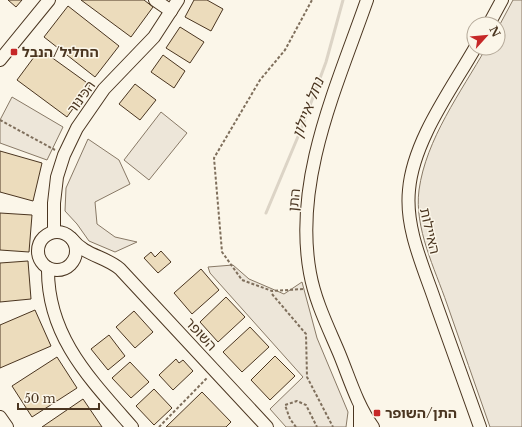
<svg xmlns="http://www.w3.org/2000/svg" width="522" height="427" font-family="'Libre Baskerville','Noto Sans Hebrew',serif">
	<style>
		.green { fill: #ede6d9; stroke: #887966 }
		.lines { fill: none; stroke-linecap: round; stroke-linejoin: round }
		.stream { stroke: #dcd4c6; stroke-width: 3 }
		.building { fill: #ecdcbc; stroke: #4a3520 }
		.minor-casing { stroke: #4a3520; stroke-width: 14 }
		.path { stroke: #7f6f5c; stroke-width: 2; stroke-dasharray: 3 2; stroke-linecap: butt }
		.minor { stroke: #fbf6e9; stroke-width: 12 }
		.poi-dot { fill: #c62828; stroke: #fbf6e9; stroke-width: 1.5 }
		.labels { text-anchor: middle; stroke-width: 3; stroke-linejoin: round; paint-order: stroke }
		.poi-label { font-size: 14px; font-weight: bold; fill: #4a3520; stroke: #fbf6e9; text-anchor: start }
		.street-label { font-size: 14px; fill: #4a3520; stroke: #fbf6e9 }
		.water-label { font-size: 15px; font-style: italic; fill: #4a3520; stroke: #fbf6e9 }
	</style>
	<rect width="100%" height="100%" fill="#fbf6e9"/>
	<g class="green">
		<path d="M513,0H522V427H490C476,386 461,345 447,304C435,269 414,228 419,190C426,139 461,92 486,48H498V28Z"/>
		<polygon points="12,97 63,127 47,160 0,143 0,120"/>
		<polygon points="161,112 187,133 149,180 124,160"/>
		<polygon points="88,139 119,160 130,184 95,202 97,224 115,237 137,242 115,252 89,241 77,224 65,211 66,188"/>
		<polygon points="233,265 249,279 284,294 302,282 317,338 348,412 346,427 286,427 270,409 303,377 210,273 208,267"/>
	</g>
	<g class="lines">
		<polyline class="stream" points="266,213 302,127 326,62 343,0"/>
	</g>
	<g class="building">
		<polygon points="8,0 22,0 16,7"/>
		<polygon points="81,0 144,0 153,7 131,37"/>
		<polygon points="194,0 207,0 223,9 211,31 185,17"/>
		<polygon points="68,6 119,46 95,77 44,37"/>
		<polygon points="180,27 204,42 190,63 166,48"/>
		<polygon points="40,49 90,85 67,117 17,80"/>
		<polygon points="163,55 185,71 174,88 151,72"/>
		<polygon points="135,84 156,100 140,120 119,104"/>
		<polygon points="0,151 42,163 33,201 0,192"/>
		<polygon points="0,213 32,215 29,252 0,250"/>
		<polygon points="161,251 171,262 158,273 144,258 151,252 155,257"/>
		<polygon points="28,261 31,299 0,302 0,263"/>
		<polygon points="201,269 219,290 192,314 174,293"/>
		<polygon points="226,297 245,317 218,342 200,322"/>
		<polygon points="35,310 51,346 0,368 0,325"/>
		<polygon points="134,311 153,332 135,348 116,327"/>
		<polygon points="250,327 269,347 242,372 223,352"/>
		<polygon points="109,335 125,356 108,370 91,349"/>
		<polygon points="275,356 295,376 270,400 251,380"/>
		<polygon points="57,357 77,388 32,417 12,386"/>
		<polygon points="176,359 179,363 183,360 193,371 173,390 159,375"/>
		<polygon points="130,362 149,382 131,398 112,378"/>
		<polygon points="154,389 172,408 154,425 136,406"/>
		<polygon points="202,392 231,422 226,427 166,427"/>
		<polygon points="83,399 102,427 42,427"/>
	</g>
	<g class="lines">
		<defs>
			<g id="minor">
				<polyline points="155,0 171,11"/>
				<path d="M367,0C337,86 293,180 310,273C315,301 328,327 339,353C349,377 357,405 373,427"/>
				<polyline points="489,24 502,0"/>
				<path d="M475,48C451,90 413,141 409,190C405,229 424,268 436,304C451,345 465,386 480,427"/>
				<polyline points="0,60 49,0"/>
				<circle cx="57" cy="251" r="19"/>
				<polyline points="54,232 54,203 57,177 64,155 77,128 104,89 154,37 178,0"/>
				<path d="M72,239C85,256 105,256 120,269L267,427"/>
				<path d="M48,268C47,336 90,379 132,427"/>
				<polyline points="0,417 7,427"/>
				<polyline points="360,427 360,407"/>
			</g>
		</defs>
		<use href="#minor" class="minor-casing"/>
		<g class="path">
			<polyline points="0,120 55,150"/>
			<polyline points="303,289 272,291 242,280 222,252 214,158 260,80 285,50 312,0"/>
			<polyline points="272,294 306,334 307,377 333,427"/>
			<polyline points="159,427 207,378"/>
			<polyline points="296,427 290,419 285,405 297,401 306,405 317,427"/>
		</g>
		<use href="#minor" class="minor"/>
	</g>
	<g class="poi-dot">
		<rect x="10" y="48" width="8" height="8" rx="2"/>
		<rect x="373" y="409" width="8" height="8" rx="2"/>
	</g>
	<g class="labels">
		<g class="poi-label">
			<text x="22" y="57">החליל/הנבל</text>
			<text x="385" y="418">התן/השופר</text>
		</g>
		<g class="street-label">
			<text transform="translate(81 97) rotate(-54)" y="5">הכינור</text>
			<text transform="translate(294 200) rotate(-84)" y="5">התן</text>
			<text transform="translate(430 231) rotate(77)" y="5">האיילות</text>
			<text transform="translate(201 334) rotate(47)" y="5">השופר</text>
		</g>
		<g class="water-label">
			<text transform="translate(308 108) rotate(-69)" y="5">נחל איילון</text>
		</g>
	</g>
	<g transform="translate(486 36) rotate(63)"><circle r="19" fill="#fbf6e9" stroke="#b4a999"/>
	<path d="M0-3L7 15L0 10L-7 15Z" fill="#c62828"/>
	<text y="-6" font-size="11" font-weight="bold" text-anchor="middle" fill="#4a3520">N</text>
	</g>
	<path d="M18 403v6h81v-6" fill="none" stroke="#4a3520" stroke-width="2"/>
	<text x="24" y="403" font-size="12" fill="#4a3520" stroke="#fbf6e9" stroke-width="3" paint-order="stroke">50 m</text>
</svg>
